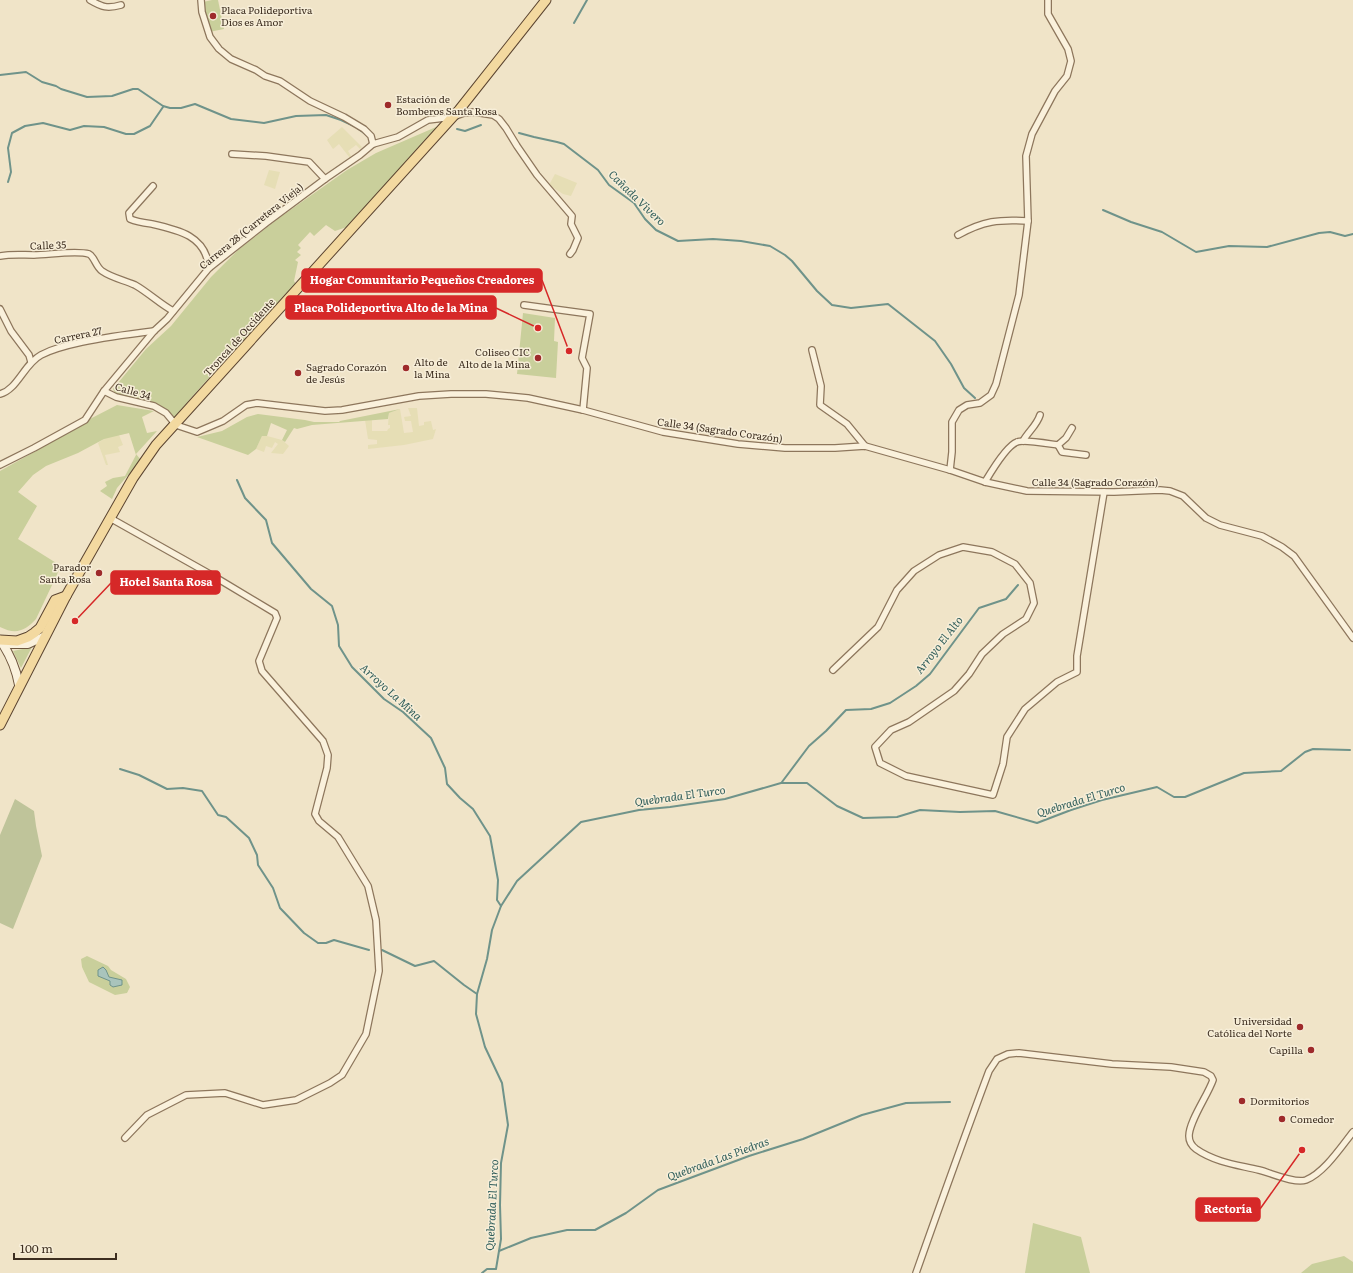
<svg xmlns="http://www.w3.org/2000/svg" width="1353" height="1273" font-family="Literata,serif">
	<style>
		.farmland { fill: #e6deb5 }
		.green { fill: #c9cf9b }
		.cemetery { fill: #bfc49a }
		.water { fill: #a9c4bc; stroke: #6f938a }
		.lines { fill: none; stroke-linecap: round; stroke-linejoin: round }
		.stream { stroke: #6f938a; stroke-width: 2 }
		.street-casing { stroke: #8d765c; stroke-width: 8 }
		.secondary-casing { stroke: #6f573f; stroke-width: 10 }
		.primary-casing { stroke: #5b4430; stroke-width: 11 }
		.street { stroke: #faf1dc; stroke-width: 5.5 }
		.secondary { stroke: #faf1dc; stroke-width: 8 }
		.primary { stroke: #f3d9a0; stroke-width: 9 }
		.poi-dot { fill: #9e2a2b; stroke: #f7eed8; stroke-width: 1.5 }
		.labels { text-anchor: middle; stroke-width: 3; stroke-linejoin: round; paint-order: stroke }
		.poi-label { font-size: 10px; fill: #3d2e20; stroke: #f7eed8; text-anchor: start }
		.street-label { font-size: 10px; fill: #3d2e20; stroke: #f7eed8 }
		.water-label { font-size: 11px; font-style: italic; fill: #2f5d5a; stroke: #f7eed8 }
		.leader { fill: none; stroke: #d62828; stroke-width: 1.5 }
		.callout-dot { fill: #d62828; stroke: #f7eed8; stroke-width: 1.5 }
		.callout { fill: #d62828; stroke: #d62828; stroke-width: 1.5 }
		.callout-label { font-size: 11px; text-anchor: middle; font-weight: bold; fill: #fff }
	</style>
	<rect width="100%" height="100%" fill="#f0e4c8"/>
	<g class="farmland">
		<polygon points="342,127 362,147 360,149 356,145 348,151 351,156 350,158 339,144 333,149 327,140"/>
		<polygon points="269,170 280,172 275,189 264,185"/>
		<polygon points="555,174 577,183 571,196 563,194 549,185"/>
		<polygon points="117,405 129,433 119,435 123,445 118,447 120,452 105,455 108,465 106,465 98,443 104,439"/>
		<polygon points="408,408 417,408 419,426 424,425 424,422 431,421 433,430 436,429 433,439 404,445 368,449 368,445 377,444 377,440 368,439 365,420 372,419 372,431 387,431 388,429 390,428 390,425 388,425 389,413 400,409 404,433 413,432 411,421 405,421 404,417 411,416"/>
		<polygon points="262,436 267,436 282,440 289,446 283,454 271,453 278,444 275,442 272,448 266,446 264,452 256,449"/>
	</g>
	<g class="green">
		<polygon points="212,0 218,0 224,29 209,32 203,2"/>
		<path d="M443,124L350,226L335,231L326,225L314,236L310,232L298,245L301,248L297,252L301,255L295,260L298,262L294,281L296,284C255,330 211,373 172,420L166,413L116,395L113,389L146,349L171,326L211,277L238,250L279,218L347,170L376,153Z"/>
		<polygon points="523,313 555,318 554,341 558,342 556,378 517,374"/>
		<path d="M117,405L154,411L142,417L147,433L157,431L136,454L141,460L117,488L112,499L100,491L107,486L105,482L113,478L125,476L136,455L129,433L104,439L78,453L46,466L33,475L18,492L37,506L18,539L61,566L36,619C25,631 16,635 0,627V471L43,447L61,434Z"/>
		<polygon points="400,409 389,413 388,419 312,425 297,429 294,428 285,442 282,440 287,430 271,423 267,436 262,436 256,449 248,455 197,437 222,431 247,417 258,414 305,420 314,422 339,422 340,421"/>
		<polygon points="32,647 21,668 13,651"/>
		<polygon points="87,956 108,966 111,970 126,979 130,987 127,993 115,995 89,982 82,967 81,959"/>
		<polygon points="1033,1223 1081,1237 1090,1273 1025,1273"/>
		<polygon points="1344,1256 1353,1262 1353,1273 1301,1273 1312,1264"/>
	</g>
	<polygon class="cemetery" points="15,799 34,811 36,826 42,856 13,929 0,923 0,835"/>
	<polygon class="water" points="103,967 106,970 109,977 122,980 122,985 113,987 110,985 110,981 98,976 98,970"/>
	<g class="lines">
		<g class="stream">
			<polyline points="574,23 587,0"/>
			<polyline points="0,75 26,72 42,82 56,86 61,89 87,97 112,96 133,89 138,89 163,106 170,108 181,108 195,104 231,119 264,123 296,116 326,115 341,120 356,127 368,136"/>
			<polyline points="457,129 465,131 481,125"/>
			<polyline points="519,133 534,137 557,142 564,144 598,170 609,185 634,203 645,219 656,230 678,241 713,239 741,241 770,246 785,255 792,261 817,291 832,305 851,308 888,304 935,341 951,364 964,388 975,398"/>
			<polyline points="8,182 11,172 8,148 12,133 25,126 43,123 70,130 84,126 104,127 126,134 134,134 150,126 163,107"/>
			<polyline points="1103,210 1131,222 1162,232 1196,252 1229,246 1267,247 1319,233 1330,232 1345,236 1353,234"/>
			<polyline points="237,480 245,498 266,520 272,543 311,589 332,606 338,625 339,646 352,667 384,699 403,712 431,738 445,768 447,784 460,798 473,809 490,836 498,880 497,900 501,906"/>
			<polyline points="120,769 139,775 167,789 183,788 202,791 218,815 226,817 249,838 257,855 258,865 273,888 280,908 304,933 318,943 326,943 334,940 369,950"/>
			<polyline points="782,782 809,746 826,731 846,710 871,709 890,703 916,686 930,674 979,608 1006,599 1018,585"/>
			<polyline points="382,950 415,966 434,961 464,985 477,994"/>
			<polyline points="499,1251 531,1238 567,1230 595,1230 626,1213 658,1190 749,1156 803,1139 862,1115 906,1103 950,1102"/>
			<polyline points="482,1273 487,1269 496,1269 501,1239 500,1205 501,1163 508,1125 502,1083 485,1047 476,1014 477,994 487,959 492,930 501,906 517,881 581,822 639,810 670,807 725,799 781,783 807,783 837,806 863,818 897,817 920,810 960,812 995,811 1037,823 1071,810 1102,800 1157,787 1174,797 1185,797 1244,773 1281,771 1305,752 1313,749 1350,750"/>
		</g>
		<defs>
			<g id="street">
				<path d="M90,0C102,7 107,9 121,5"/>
				<polyline points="201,0 202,12 210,37 219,49 231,59 256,70 265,76 280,81 310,101 344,117 364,129 371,136 373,144"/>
				<polyline points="232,154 266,156 309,162 325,179"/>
				<path d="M153,186L129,213L130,219C137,222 145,223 152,224C179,230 206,236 209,268"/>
				<path d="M958,235C983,221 999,219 1028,221"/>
				<path d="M0,256C11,254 22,255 34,255C48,255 76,250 89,254C94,256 96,267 102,271C112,278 124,280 135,285C149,293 160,304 173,311"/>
				<polyline points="524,305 590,314 582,358 587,368 583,410"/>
				<polyline points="0,309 11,331 29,355 31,362"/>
				<polyline points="812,350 821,386 820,405 847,424 865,446"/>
				<polyline points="104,391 116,397 154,406 166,413 176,425 197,432 223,421 246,405 257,403 325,411 342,410 419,396 451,394 486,394 528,398 583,410 663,432 738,444 785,448 835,448 865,446 950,470 985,482 1027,491 1114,492 1160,490 1170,491 1183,496 1206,518 1220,525 1262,536 1282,547 1294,556 1353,638"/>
				<path d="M0,394C17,390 24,364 41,355C54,348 68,345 82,342C106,337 130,334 154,331"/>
				<path d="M1023,441C1028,432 1037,425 1040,415"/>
				<polyline points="1058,445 1062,452 1086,455"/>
				<polyline points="0,465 34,448 85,420 104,391 154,331 167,319 209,268 266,223 325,179 360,155 373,144 398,137 428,120 453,117 464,113 474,112 493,115 499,119 506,128 517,146 537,175 572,216 571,224 578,238 573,250 570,254"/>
				<polyline points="950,470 952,452 952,422 959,410 967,405 980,403 991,395 996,384 1019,295 1028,221 1026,156 1032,134 1055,91 1067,76 1071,61 1068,49 1048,14 1048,0"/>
				<path d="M985,482C991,472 1006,446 1017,442C1022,439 1050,444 1058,445L1066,438L1072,428"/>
				<polyline points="110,518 215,577 275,613 277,618 259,661 262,671 323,741 328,755 327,768 315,814 319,821 338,837 368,886 376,920 379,971 366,1034 342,1075 330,1083 296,1100 263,1105 225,1093 186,1095 147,1115 125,1138"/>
				<polyline points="833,670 878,627 897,590 914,571 939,555 963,547 992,552 1015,564 1030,583 1034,603 1026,619 1003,634 982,654 969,674 954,691 909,722 891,730 875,747 880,763 906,776 993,795 1003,764 1007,737 1025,709 1057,682 1077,672 1077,656 1104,492"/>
				<path d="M916,1273C940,1205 964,1138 989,1071L997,1059L1008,1054L1019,1053L1112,1064L1171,1067L1204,1072L1211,1076L1213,1080C1208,1095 1189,1121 1189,1136C1189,1141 1192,1146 1196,1149C1203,1154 1212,1158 1221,1161C1233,1165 1247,1167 1259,1170C1271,1173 1295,1184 1306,1180C1324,1173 1341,1147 1353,1132"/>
			</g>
			<g id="secondary">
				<path d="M0,640C10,654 16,668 19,685"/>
				<polyline points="10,644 28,644 45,636"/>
			</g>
			<g id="primary">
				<polyline points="0,640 17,641 28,637 34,633 40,628 55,600 66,596"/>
				<polyline points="0,725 66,596 133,478 156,445 459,110 546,0"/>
			</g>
		</defs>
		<use href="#street" class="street-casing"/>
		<use href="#secondary" class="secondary-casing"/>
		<use href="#primary" class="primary-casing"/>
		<use href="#street" class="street"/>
		<use href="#secondary" class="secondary"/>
		<use href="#primary" class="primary"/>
	</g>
	<g class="poi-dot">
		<circle cx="213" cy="16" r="4"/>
		<circle cx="388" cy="105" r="4"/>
		<circle cx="538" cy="358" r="4"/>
		<circle cx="406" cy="368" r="4"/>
		<circle cx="298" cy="373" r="4"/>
		<circle cx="99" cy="573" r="4"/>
		<circle cx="1300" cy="1027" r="4"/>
		<circle cx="1311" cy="1050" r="4"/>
		<circle cx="1242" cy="1101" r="4"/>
		<circle cx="1282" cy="1119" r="4"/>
	</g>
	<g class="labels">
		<g class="poi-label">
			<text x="221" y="14">Placa Polideportiva<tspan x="221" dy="12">Dios es Amor</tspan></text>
			<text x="396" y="103">Estación de<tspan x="396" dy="12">Bomberos Santa Rosa</tspan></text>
			<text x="530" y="356" text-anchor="end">Coliseo CIC<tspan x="530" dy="12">Alto de la Mina</tspan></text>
			<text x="414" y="366">Alto de<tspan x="414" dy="12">la Mina</tspan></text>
			<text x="306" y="371">Sagrado Corazón<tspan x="306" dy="12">de Jesús</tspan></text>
			<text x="91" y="571" text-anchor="end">Parador<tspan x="91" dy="12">Santa Rosa</tspan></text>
			<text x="1292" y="1025" text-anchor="end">Universidad<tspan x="1292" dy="12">Católica del Norte</tspan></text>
			<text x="1303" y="1054" text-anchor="end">Capilla</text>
			<text x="1250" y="1105">Dormitorios</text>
			<text x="1290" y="1123">Comedor</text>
		</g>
		<g class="street-label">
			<text transform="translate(251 226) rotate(-39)" y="4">Carrera 28 (Carretera Vieja)</text>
			<text transform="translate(48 245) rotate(-2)" y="4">Calle 35</text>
			<text transform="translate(78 335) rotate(-12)" y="4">Carrera 27</text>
			<text transform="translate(239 337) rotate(-48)" y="4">Troncal de Occidente</text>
			<text transform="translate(133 391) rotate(16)" y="4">Calle 34</text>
			<text transform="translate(720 430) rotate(8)" y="4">Calle 34 (Sagrado Corazón)</text>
			<text x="1095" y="486">Calle 34 (Sagrado Corazón)</text>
		</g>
		<g class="water-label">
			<text transform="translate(637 198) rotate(44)" y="4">Cañada Vivero</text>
			<text transform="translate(939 645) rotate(-52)" y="4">Arroyo El Alto</text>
			<text transform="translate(391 692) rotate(42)" y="4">Arroyo La Mina</text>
			<text transform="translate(680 796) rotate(-8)" y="4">Quebrada El Turco</text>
			<text transform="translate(1081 800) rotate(-17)" y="4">Quebrada El Turco</text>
			<text transform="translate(718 1159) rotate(-20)" y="4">Quebrada Las Piedras</text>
			<text transform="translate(492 1205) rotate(-87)" y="4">Quebrada El Turco</text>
		</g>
	</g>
	<path class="leader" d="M569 351L542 280M538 328L496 308M75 621L111 583M1302 1150L1260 1209"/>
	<g class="callout-dot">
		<circle cx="569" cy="351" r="4"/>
		<circle cx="538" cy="328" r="4"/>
		<circle cx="75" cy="621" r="4"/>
		<circle cx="1302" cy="1150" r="4"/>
	</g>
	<g class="callout">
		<rect x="302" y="269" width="240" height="23" rx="4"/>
		<rect x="286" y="296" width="210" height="23" rx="4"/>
		<rect x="111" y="571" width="109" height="23" rx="4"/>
		<rect x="1196" y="1198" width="64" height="23" rx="4"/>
	</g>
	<g class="callout-label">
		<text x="422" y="284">Hogar Comunitario Pequeños Creadores</text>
		<text x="391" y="312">Placa Polideportiva Alto de la Mina</text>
		<text x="166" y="586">Hotel Santa Rosa</text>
		<text x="1228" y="1213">Rectoría</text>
	</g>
	<path d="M14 1253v6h102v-6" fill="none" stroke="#3d2e20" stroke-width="2"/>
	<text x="20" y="1253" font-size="12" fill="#3d2e20" stroke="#f7eed8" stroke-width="3" paint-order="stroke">100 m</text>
</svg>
